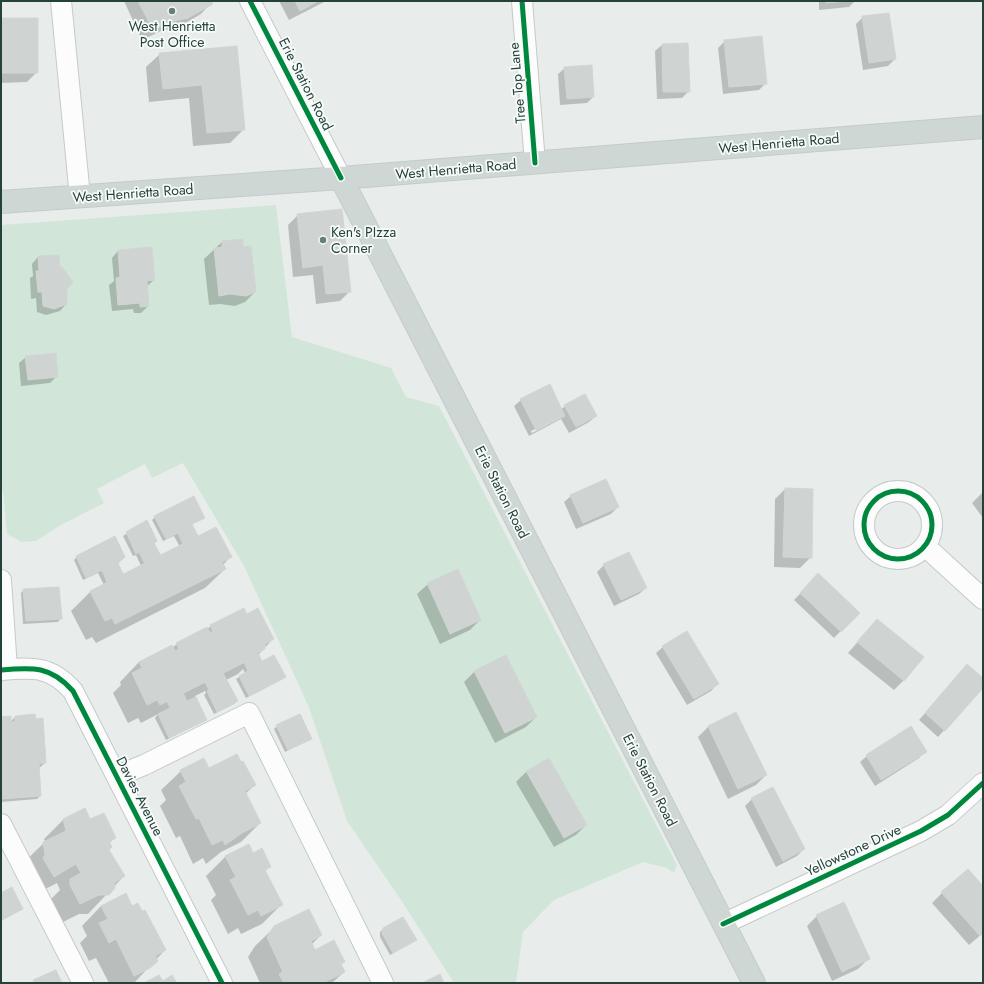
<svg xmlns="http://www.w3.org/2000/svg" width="984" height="984" font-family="Jost,sans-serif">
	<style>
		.green { fill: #d1e6d8 }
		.shadow { fill: #0003; fill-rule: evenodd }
		.building { fill: #cfd4d2; stroke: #d1d6d4 }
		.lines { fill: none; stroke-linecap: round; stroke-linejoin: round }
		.minor-casing { stroke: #c5cac8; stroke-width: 22 }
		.major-casing { stroke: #c3ccc9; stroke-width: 24 }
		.minor { stroke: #fcfcfc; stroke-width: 20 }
		.major { stroke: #cfd7d5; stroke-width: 22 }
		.cycleway-casing { stroke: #f7fbf9; stroke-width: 8 }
		.cycleway { stroke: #00873e; stroke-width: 5 }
		.poi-dot { fill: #697e78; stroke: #f7fbf9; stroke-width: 1.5 }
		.labels { text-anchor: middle; stroke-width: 3.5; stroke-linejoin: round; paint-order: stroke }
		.poi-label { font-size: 14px; fill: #24423a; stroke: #f7fbf9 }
		.street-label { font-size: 14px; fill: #24423a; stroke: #f7fbf9 }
	</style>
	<rect width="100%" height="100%" fill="#e8edeb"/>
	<polygon class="green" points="276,205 292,337 391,368 406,397 439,406 677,865 674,873 667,868 643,862 554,900 523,932 516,983 454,983 401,900 347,821 308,705 244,566 183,463 152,478 145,464 97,489 104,503 61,525 36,541 22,542 7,534 3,490 1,490 1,225"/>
	<g class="shadow">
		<polygon points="124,1 210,1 211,3 201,14 177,28 163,30 142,40"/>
		<polygon points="279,1 326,1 289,20"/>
		<polygon points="819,1 855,1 849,7 819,10"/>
		<polygon points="863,17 895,59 888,66 863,70 856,24"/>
		<polygon points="1,19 37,72 27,82 1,83"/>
		<polygon points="725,41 766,83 759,90 723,94 718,48"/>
		<polygon points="662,45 689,91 682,98 657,99 655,51"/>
		<polygon points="236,47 244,129 230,143 193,146 189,98 149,102 146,67 160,54"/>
		<polygon points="565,68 593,97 587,103 560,105 558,74"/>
		<polygon points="298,215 350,291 340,301 316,304 313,275 293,277 288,225"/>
		<polygon points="222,242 243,248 255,292 245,302 235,306 220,304 209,305 204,259"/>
		<polygon points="118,251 154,280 146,287 148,306 141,313 134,313 133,309 112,311 109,285 114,281 112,258"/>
		<polygon points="38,257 59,269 66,288 66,304 60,311 46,315 37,312 36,298 31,299 30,278 33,276 32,264"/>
		<polygon points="26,357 57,376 50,383 21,386 19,363"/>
		<path d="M584,395L596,416L589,422L569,433L561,419L529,436L514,406L521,400L561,409ZM557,418V420L532,433L531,431Z"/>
		<polygon points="785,489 811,557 800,568 774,567 775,499"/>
		<polygon points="983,492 983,518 972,503"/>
		<polygon points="571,496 618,507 611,514 576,529 564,502"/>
		<polygon points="155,517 204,517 191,525 198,538 230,557 223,565 225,569 205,588 96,643 92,637 86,640 71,611 90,592 104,585 98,573 83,580 74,560 77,557 117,563 123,575 141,566 136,555 133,556 123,536 147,521 156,541 154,544 160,557 180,547 174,536 163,541 152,520"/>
		<polygon points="604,565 646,588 639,594 614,606 597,572"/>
		<polygon points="818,575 858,613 834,638 794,600"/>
		<polygon points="428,584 480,620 470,630 440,644 417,594"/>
		<polygon points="24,590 61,618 58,622 23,624 21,593"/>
		<polygon points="246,615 273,639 258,655 261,662 285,677 281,680 246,698 236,679 245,673 243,669 238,674 226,680 237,701 234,704 214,714 204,695 206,693 205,691 195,696 206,719 166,740 155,718 158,714 141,723 138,718 128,723 113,693 121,685 120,682 139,662 171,646 172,648 177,644 207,629 211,626"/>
		<polygon points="877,620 904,680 894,690 848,653"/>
		<polygon points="663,647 717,684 711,691 687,705 656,653"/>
		<polygon points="967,665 983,679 983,686 938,737 919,720"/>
		<polygon points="475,671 536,717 526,727 495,743 464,682"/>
		<polygon points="736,713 766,775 756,785 728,799 698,737 708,727"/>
		<polygon points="15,717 45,763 38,769 40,796 37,799 1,802 1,718 10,722"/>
		<polygon points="277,726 311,738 285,752 274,729"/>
		<polygon points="926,751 919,758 875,786 860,762 867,756"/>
		<polygon points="203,760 208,769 255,785 245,794 260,823 241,842 221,852 206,864 203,858 193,864 180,836 176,838 160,806 166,800 161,790 181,771"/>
		<polygon points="526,772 586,825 576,835 554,847 516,782"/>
		<polygon points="752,799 804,849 797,856 776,867 745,806"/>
		<polygon points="63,820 90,821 115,838 109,843 108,850 124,876 88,914 79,914 61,923 51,904 51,899 60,890 57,883 34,895 24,862 45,842 44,839"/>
		<polygon points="253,854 270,866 265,871 281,905 262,924 241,934 238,928 228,934 211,900 216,895 206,876 226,856"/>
		<polygon points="983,888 983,933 969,945 932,903 942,893"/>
		<polygon points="1,894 22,909 1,921"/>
		<polygon points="101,906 132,907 165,950 134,983 109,983 96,958 89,961 80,943 87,936 82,926"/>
		<polygon points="817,916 869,958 858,969 832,981 807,926"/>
		<polygon points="275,927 321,935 311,945 314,951 344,961 340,965 344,972 332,983 260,983 248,957 255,946"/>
		<polygon points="383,929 416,940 390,955 380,937 380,932"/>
	</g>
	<g class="building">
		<polygon points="138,1 211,1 213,4 188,18 174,21 153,30"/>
		<polygon points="295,1 318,1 300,11"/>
		<polygon points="826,1 849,1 826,3"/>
		<polygon points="889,13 896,59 869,63 862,16"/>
		<rect x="1" y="18" width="37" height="55"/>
		<polygon points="762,36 767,84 729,87 724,40"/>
		<polygon points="688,43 690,92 663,92 662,44"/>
		<polygon points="237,46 245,130 207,133 202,85 163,89 159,53"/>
		<polygon points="592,65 594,97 567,99 564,67"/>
		<polygon points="342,209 351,292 326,294 323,265 303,268 297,214"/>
		<polygon points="243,239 243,247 251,246 256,292 246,296 230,294 219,296 214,248 222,247 222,241"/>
		<polygon points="152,247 155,280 147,281 149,306 140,307 140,303 118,305 116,278 120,277 118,250"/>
		<polygon points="59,255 60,268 62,267 73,282 67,289 67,304 54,309 43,306 42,292 38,292 36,271 39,271 38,256"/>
		<polygon points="56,353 58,377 28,380 25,356"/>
		<polygon points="550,384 565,416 536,430 520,399"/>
		<polygon points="585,394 597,416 576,427 564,405"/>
		<polygon points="606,479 619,507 583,523 570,495"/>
		<polygon points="785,488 813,489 812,558 783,557"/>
		<polygon points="194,496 205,518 192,524 198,536 183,544 178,533 166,539 154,516"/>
		<polygon points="147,520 157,541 154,543 161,556 145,564 139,552 136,554 126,532"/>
		<polygon points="216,527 232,557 222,562 226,569 115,624 112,618 105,621 90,591"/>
		<polygon points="115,536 125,557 118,563 123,574 107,582 102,570 86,578 76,556"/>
		<polygon points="629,552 647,588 621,600 603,564"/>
		<polygon points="458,569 481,620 450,634 427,583"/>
		<polygon points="818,573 860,613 841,632 800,593"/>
		<polygon points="59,587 62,619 26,621 23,589"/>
		<polygon points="244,608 247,614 258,608 274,639 265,644 265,649 257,653 259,655 160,705 157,700 147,705 132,673 142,668 139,662 172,645 175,651 179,649 176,643 207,627 210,633 213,631 210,625"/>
		<polygon points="877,619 924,657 904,681 857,642"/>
		<polygon points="687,631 719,684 694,699 662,646"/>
		<polygon points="259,655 262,661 274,655 286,677 249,696 239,676 248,671 244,662"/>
		<polygon points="506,655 537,717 505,733 474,671"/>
		<polygon points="967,664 983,678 983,688 945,731 925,713"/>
		<polygon points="223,673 238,701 217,712 207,691 209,690 205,682"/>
		<polygon points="183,693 187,701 196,697 207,720 169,738 158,714 170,708 167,701"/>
		<polygon points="736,712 767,775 738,789 708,726"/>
		<polygon points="35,714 36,719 43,718 46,763 1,766 1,717 11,716 11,722 15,722 15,716"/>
		<polygon points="300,714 312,739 288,750 276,725"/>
		<polygon points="911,726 927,752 881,780 866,755"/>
		<polygon points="237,754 241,762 243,761 256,785 245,791 261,823 242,833 225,845 223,840 212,845 199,818 196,819 179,786 186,782 180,770 204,758 209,768"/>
		<polygon points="549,758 587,825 564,838 526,771"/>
		<polygon points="39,764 41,796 1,799 1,766"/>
		<polygon points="773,787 805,849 783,861 751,798"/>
		<polygon points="85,808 90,819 104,813 116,838 109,841 112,847 109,850 125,876 114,883 115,888 109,895 99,895 80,904 70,885 70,879 81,873 76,864 54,877 43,858 45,855 43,842 66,831 63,819"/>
		<polygon points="249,844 253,853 262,848 271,867 265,870 283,905 261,916 258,910 248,915 230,880 236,877 225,856"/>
		<polygon points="968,869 983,886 983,933 980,936 941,892"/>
		<polygon points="12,887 23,909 1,920 1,893"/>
		<polygon points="126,893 132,906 138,903 142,911 145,910 166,950 155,956 158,961 150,968 134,976 116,939 109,943 99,923 108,919 101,906"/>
		<polygon points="844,902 870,959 842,972 816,915"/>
		<polygon points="309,909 322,935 311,941 315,950 334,940 345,962 341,964 345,972 323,983 284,983 279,974 283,972 267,937 274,926"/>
		<polygon points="403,917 417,940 393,953 382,933 383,928"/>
		<polygon points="56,970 62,983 35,983 33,980"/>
		<polygon points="440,974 444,983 422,983"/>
		<polygon points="159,975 163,981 172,975 177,983 144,983"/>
	</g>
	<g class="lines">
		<defs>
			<g id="minor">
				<polyline points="61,1 80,197"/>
				<polyline points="250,1 341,178"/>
				<polyline points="522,1 535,163"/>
				<circle cx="898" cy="525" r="34"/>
				<polyline points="926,547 983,599"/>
				<polyline points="1,580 7,669"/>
				<path d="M1,670C33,667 51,666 73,691L222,983"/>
				<polyline points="117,776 144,765 249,713 383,983"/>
				<polyline points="1,824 83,983"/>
				<polyline points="723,924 921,831 948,815 983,783"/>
			</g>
			<g id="major">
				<polyline points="341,178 754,983"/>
				<polyline points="1,202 341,178 983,127"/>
			</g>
		</defs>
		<use href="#minor" class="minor-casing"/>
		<use href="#major" class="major-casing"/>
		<use href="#minor" class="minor"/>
		<use href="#major" class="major"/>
		<defs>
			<g id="cycleway">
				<polyline points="250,1 341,178"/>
				<polyline points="522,1 535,163"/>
				<circle cx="898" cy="525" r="34"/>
				<path d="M1,670C33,667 51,666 73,691L222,983"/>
				<polyline points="723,924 921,831 948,815 983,783"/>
			</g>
		</defs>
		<use href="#cycleway" class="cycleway-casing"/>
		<use href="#cycleway" class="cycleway"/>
	</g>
	<g class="poi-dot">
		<circle cx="172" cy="11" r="4"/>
		<circle cx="323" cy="240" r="4"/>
	</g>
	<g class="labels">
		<g class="poi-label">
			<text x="172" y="31">West Henrietta<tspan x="172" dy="16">Post Office</tspan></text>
			<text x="331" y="237" text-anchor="start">Ken's PIzza<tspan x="331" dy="16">Corner</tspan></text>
		</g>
		<g class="street-label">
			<text transform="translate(517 83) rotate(-95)" y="5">Tree Top Lane</text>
			<text transform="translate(306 84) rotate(63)" y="5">Erie Station Road</text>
			<text transform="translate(779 143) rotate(-5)" y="5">West Henrietta Road</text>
			<text transform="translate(456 169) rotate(-5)" y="5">West Henrietta Road</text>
			<text transform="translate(133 193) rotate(-4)" y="5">West Henrietta Road</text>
			<text transform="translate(502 492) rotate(63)" y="5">Erie Station Road</text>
			<text transform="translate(650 780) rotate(63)" y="5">Erie Station Road</text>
			<text transform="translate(140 796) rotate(63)" y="5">Davies Avenue</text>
			<text transform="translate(853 850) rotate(-25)" y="5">Yellowstone Drive</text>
		</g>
	</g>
	<rect width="984" height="984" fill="none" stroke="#24423a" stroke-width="4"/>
</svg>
